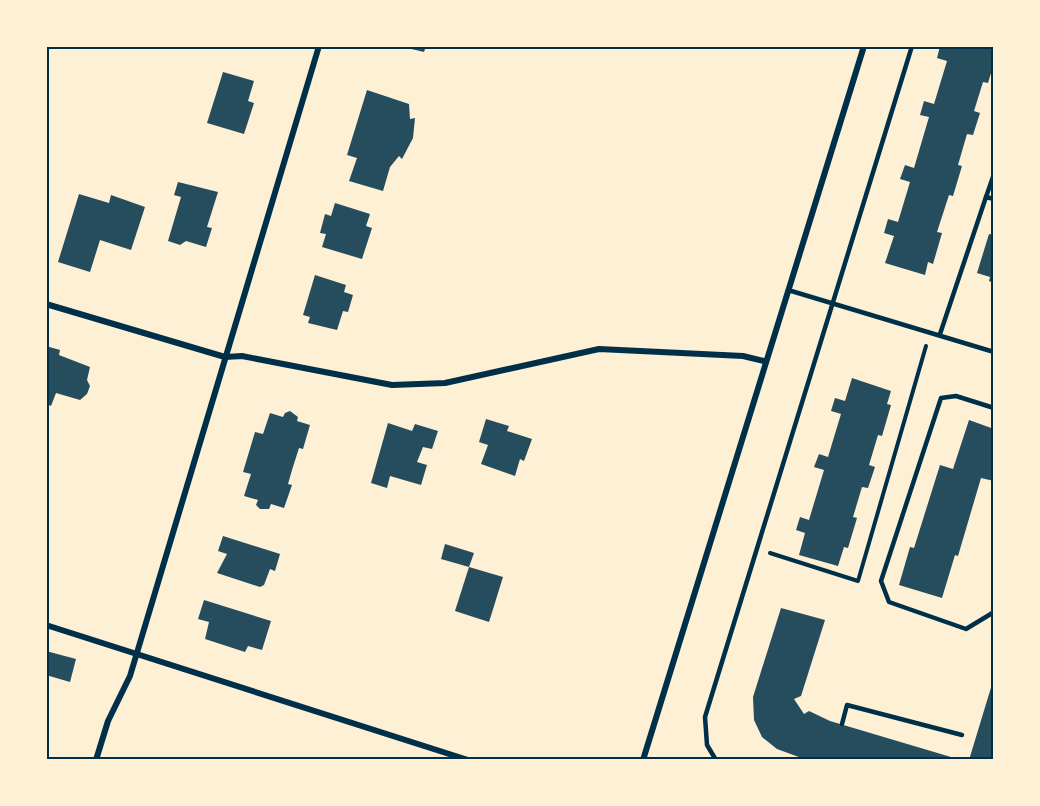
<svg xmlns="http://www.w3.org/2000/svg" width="1040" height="806" font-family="'IBM Plex Serif',serif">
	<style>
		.building { fill: #264d5e }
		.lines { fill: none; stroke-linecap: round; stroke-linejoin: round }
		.path { stroke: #003049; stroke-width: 4 }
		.service { stroke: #003049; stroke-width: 4.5 }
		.minor { stroke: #003049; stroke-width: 6 }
		.neatline { fill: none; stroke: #003049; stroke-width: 2 }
	</style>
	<rect width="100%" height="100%" fill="#fdf0d5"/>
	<g class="building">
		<polygon points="399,46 426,46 424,52"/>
		<polygon points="940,46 994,46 994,63 988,83 983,82 974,111 980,113 973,135 967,134 958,165 962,166 953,196 949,195 937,232 942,233 933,264 928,262 925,275 885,263 894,236 884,233 888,219 898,222 910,182 900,179 905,165 914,168 929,117 920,115 924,101 934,104 947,61 937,58"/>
		<polygon points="223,72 254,81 248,101 254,103 244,134 207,123"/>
		<polygon points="367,90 409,104 410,119 415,118 413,138 402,159 399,156 390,167 383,191 349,181 357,158 347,155"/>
		<polygon points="178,182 218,192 207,227 212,228 206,247 186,241 180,245 168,241 181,197 174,195"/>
		<polygon points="79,194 109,203 111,195 145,207 131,250 100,240 90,272 58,262"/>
		<polygon points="335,203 370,214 366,226 372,228 362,259 322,247 326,234 320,233 325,214 331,216"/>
		<polygon points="989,234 994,235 994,283 989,281 990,277 977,273"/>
		<polygon points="315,275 346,285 344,292 353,295 348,312 343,311 337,330 308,323 310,317 303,315"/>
		<polygon points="46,346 60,350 59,355 90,367 87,380 90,386 87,394 80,400 56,393 51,406 46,404"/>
		<polygon points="852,378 891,391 887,404 891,405 882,436 878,435 869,465 875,467 868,488 862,487 853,517 857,518 848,548 844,547 838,566 799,555 805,533 796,530 800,517 809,520 824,470 814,467 819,454 828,457 841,414 831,411 835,398 845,401"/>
		<polygon points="290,411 298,417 297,421 310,425 303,449 299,448 292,470 288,484 292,485 284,508 271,504 269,509 260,509 256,505 258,500 244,496 251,474 243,472 255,432 263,434 270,413 283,417 285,413"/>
		<polygon points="486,419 509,426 507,431 532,439 524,461 520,459 515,476 481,464 488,445 479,442"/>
		<polygon points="969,420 994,429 994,481 981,478 958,556 955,555 942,598 899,585 910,547 914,548 940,465 953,469"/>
		<polygon points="388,423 412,431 415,424 438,431 432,449 423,447 417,462 427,465 421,485 390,476 387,488 371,483"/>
		<polygon points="223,536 280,554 275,571 270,569 264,585 260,587 217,573 227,554 218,551"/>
		<polygon points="445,544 474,553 469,567 441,559"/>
		<polygon points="469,567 503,577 489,622 455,611"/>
		<polygon points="204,600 271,621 262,650 248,646 245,652 205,639 209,622 198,619"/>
		<polygon points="781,608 825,620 801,696 794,699 804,714 809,711 830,721 961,760 807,760 777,749 762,737 754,720 753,697"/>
		<polygon points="46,651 76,659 70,682 46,675"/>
		<polygon points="993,681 994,760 969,760"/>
	</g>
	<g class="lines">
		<polyline class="path" points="770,553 858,581 926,346"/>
		<g class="service">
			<polyline points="986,197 994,174"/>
			<polyline points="788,290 994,352"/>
			<polyline points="940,334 986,197 994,199"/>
			<polyline points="994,408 956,396 941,398 881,581 889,602 966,629 994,612"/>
			<polyline points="842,724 847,705 962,735"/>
			<polyline points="716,760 707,745 705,717 912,46"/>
		</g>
		<g class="minor">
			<polyline points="46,304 225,357 242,356 392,385 445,383 599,349 743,356 764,361"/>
			<polyline points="46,625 468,760"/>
			<polyline points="96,760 108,721 130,676 319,46"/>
			<polyline points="643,760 864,46"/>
		</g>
	</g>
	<rect width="1040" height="806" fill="none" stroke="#fdf0d5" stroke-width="96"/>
	<rect x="48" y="48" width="944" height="710" class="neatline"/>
</svg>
